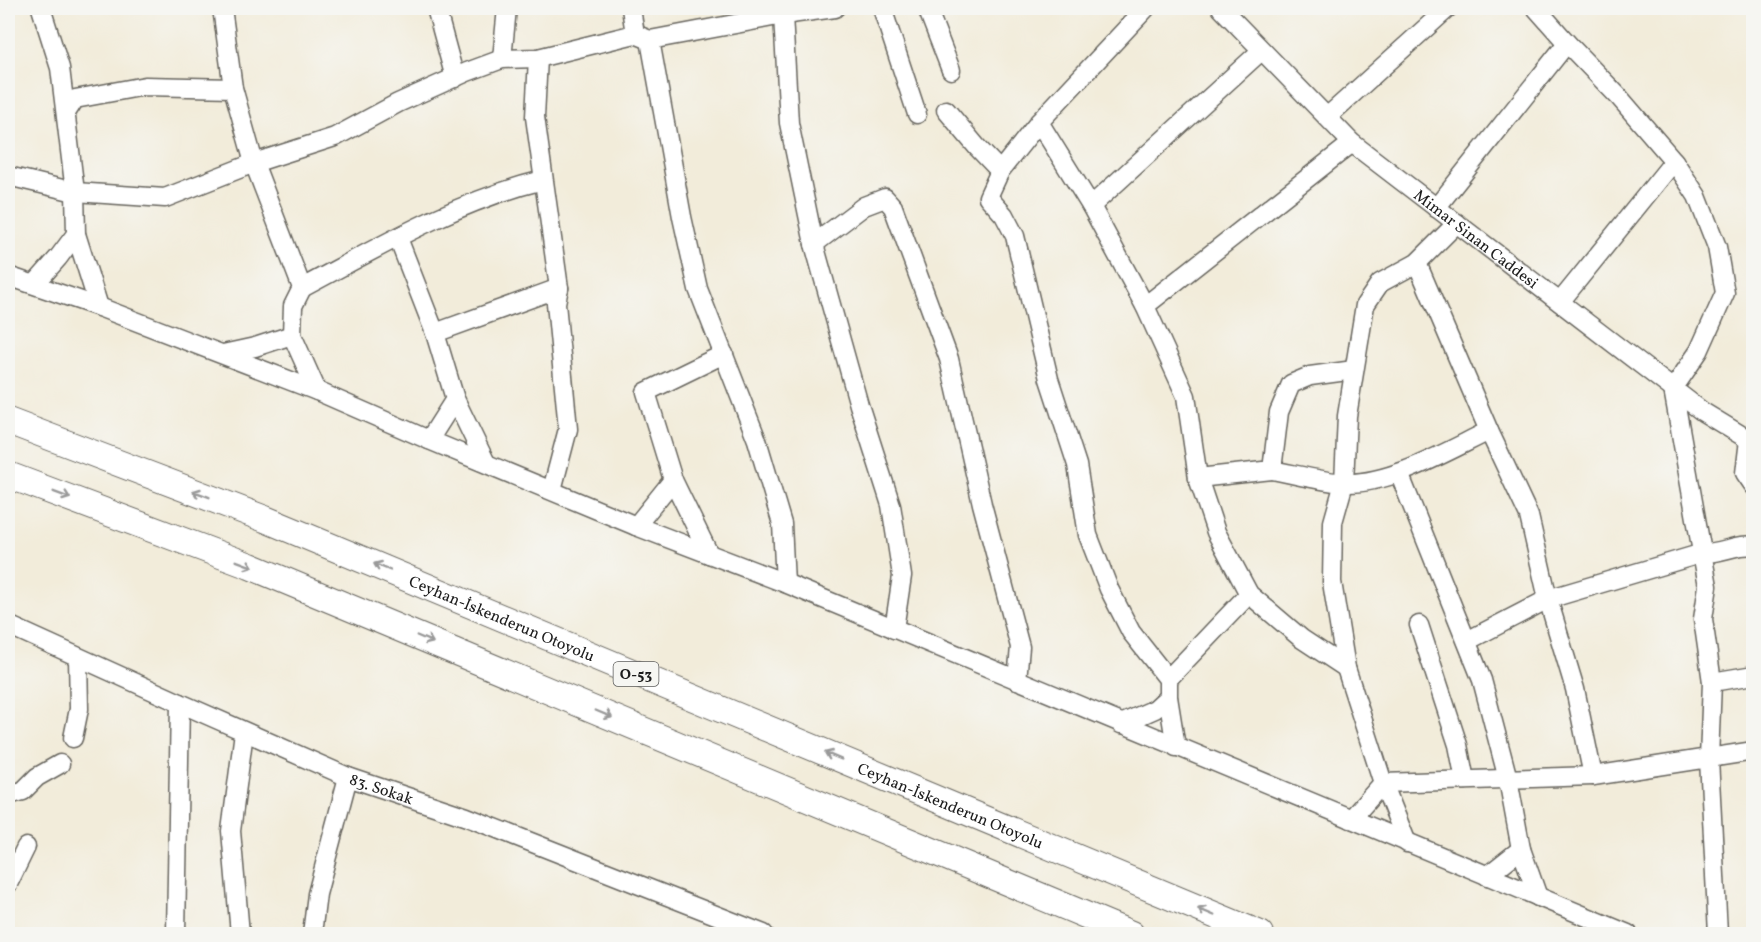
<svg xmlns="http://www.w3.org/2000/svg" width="1761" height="942" font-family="Vollkorn,serif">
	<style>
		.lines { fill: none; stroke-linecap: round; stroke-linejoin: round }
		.minor-casing { stroke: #67655e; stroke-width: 21 }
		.highway-casing { stroke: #67655e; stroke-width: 28 }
		.minor { stroke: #fff; stroke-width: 18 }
		.highway { stroke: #fff; stroke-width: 26 }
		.oneway { stroke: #999 }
		.labels { text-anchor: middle; stroke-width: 6; stroke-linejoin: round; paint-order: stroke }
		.shield { fill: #f6f6f2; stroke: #5d5d5c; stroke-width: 1.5 }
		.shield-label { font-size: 15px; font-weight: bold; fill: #1c1c1c }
		.street-label { font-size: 16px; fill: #1c1c1c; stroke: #f6f6f2 }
	</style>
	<rect width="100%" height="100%" fill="#f6f6f2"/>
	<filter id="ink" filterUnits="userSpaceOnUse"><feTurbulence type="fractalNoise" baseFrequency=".0167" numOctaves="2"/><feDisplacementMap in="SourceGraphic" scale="12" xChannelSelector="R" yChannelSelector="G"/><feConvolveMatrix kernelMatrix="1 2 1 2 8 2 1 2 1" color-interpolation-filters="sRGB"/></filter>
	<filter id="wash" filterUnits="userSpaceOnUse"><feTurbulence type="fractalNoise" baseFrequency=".008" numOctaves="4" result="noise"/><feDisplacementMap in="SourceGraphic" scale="24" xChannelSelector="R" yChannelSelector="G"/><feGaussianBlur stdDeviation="1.35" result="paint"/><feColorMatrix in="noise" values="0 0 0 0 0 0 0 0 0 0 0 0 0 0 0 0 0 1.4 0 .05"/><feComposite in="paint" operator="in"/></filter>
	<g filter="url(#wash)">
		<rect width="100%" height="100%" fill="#f2ecda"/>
	</g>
	<g filter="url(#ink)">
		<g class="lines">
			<defs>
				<g id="minor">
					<polyline points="41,8 60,68 75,192 76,234 99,307"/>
					<polyline points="222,8 233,88 254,163 302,288 293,306 292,335 317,391"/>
					<polyline points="436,8 455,78"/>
					<polyline points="631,8 635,34"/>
					<polyline points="785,8 783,15 789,123 814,244 859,405 891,505 902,576 894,629"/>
					<polyline points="882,8 917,114"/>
					<polyline points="927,8 951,70"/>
					<polyline points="1146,8 1039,122 1000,171 988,197 1004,215 1015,236 1049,379 1077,465 1088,535 1109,589 1131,632 1168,679 1168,697 1176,747"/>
					<path id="s1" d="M1221,8L1352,143L1703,412L1754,443"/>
					<polyline points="1536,8 1567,43 1619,97 1674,161 1697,196 1717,247 1725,293 1699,351 1673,389 1708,586 1703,619 1712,682 1709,759 1718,934"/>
					<polyline points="650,40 682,217 698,289 757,440 782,524 785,583"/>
					<polyline points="538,58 535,117 559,288 556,303 568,429 552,490"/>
					<polyline points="502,59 507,8"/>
					<polyline points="946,110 977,147 1000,171"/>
					<polyline points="66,113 75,99 145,86 233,88"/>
					<polyline points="1327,117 1448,8"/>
					<polyline points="1039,122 1091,206 1145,306 1186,396 1198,478 1216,532 1249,594 1302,639 1346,668"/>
					<polyline points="8,176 75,192 165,198 254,163 335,137 398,103 467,72 502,59 538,58 635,34 650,40 783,15 835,8"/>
					<polyline points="1091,206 1261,51"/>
					<polyline points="1436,208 1567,43"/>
					<polyline points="398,238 435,333 455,399 486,463"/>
					<polyline points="814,244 864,206 885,198 893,207 949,359 982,504 1020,647 1017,680"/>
					<polyline points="1417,263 1489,431 1529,516 1548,599 1575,689 1593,776"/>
					<polyline points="8,276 99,307 317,391 429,440 636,526 785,583 1628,934"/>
					<polyline points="35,284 58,258 76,234"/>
					<path d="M302,288C379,247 457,201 543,180"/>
					<polyline points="1560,302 1674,161"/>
					<polyline points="1145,306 1352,143"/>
					<polyline points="435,333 559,288"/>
					<polyline points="223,354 255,347 292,335"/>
					<polyline points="429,440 455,399"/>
					<polyline points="1749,440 1745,473 1754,486"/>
					<path d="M1272,470C1294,474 1324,482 1346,483C1392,484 1447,451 1489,431"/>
					<polyline points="1399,473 1482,680 1508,779 1521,849 1538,897"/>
					<polyline points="1198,478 1272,470 1279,412 1291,384 1310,376 1354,370"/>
					<polyline points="636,526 673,480"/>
					<polyline points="709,554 673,480 646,392 724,354"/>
					<path id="s2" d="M8,625L180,703L348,777L467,817L764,934"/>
					<polyline points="1419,625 1458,745 1465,780"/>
					<path d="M1467,641L1548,599L1703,553C1720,554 1737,543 1754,546"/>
					<polyline points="1168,679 1249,594"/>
					<polyline points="1712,682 1754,675"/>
					<polyline points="1121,724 1155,709 1168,697"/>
					<polyline points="73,738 79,709 78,657"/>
					<polyline points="8,795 23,791 37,777 60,764"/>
					<polyline points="1351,819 1383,783 1593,776 1754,751"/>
					<polyline points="1407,843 1383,783 1346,668 1332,582 1333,522 1344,483 1347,416 1365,305 1380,283 1417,263 1457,223"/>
					<polyline points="1487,876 1521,849"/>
					<polyline points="8,884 26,847"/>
					<polyline points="176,934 180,703"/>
					<polyline points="240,934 231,831 244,732"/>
					<polyline points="312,934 317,894 348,777"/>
				</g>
				<g id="highway">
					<path id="s3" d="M8,421L265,519L1260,934"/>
					<polyline points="8,475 250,566 1131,934"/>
				</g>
			</defs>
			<use href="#minor" class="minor-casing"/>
			<use href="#highway" class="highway-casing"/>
			<use href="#minor" class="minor"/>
			<use href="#highway" class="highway"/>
		</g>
		<defs><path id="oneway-shaft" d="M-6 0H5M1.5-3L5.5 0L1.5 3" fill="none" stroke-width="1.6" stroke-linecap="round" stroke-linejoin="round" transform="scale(1.5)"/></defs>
		<g class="oneway">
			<use href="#oneway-shaft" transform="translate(201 494) rotate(-159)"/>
			<use href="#oneway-shaft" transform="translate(62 495) rotate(21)"/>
			<use href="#oneway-shaft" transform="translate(245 564) rotate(21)"/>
			<use href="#oneway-shaft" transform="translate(382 567) rotate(-157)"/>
			<use href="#oneway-shaft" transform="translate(425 639) rotate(23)"/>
			<use href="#oneway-shaft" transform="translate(604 714) rotate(23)"/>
			<use href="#oneway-shaft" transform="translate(833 756) rotate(-157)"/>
			<use href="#oneway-shaft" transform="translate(1206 912) rotate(-157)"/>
		</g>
	</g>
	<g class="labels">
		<rect class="shield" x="613.5" y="662" width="45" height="24" rx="4.5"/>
		<g class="shield-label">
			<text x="636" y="679">O-53</text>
		</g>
		<g class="street-label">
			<text dy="6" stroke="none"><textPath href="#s1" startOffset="345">Mimar Sinan Caddesi</textPath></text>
			<text dy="6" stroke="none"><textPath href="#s3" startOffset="532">Ceyhan-İskenderun Otoyolu</textPath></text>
			<text dy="6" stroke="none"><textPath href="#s2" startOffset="408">83. Sokak</textPath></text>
			<text dy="6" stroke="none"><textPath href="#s3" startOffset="1018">Ceyhan-İskenderun Otoyolu</textPath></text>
		</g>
	</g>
	<rect width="1761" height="942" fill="none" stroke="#f6f6f2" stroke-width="30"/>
</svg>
